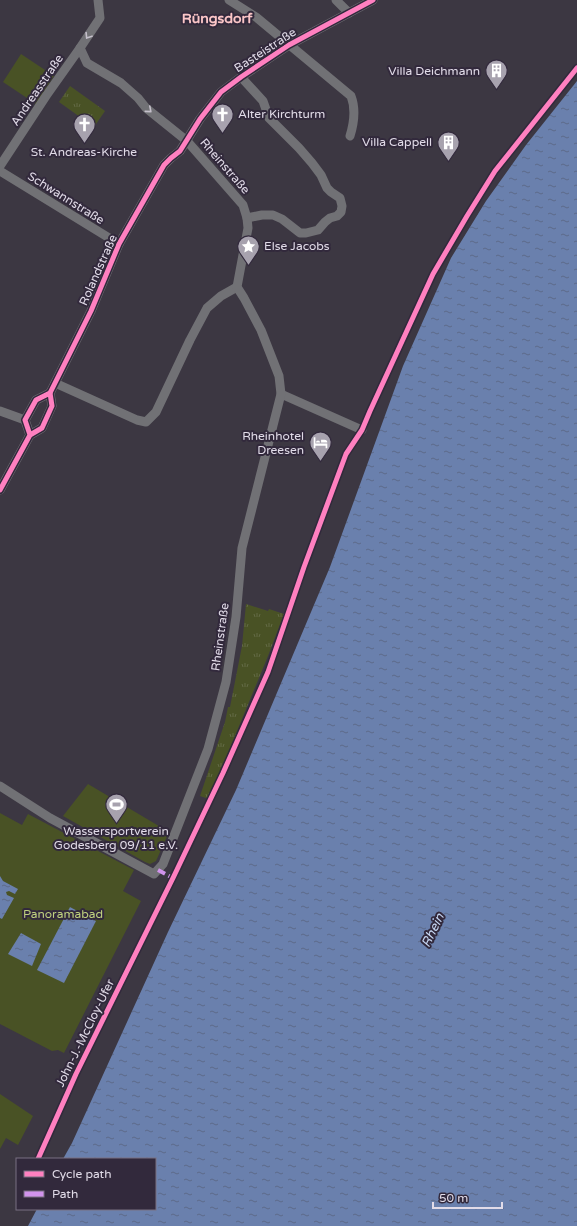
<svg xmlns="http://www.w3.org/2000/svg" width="577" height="1226" font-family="'Varela Round',sans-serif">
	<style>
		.grass { fill: url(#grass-tufts) }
		.green { fill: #495225 }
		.water { fill: url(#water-ripples) }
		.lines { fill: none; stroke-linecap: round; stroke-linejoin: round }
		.street { stroke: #717175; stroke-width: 9 }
		.quiet { stroke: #d193ec; stroke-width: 4; stroke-dasharray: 8 4; stroke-linecap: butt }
		.cycleway-casing { stroke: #32293c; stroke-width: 8 }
		.cycleway { stroke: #ff80c0; stroke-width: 5 }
		.oneway { stroke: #c5c0cb }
		.labels { text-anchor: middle; stroke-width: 4; stroke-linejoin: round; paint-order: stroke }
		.street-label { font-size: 12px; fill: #e1dbe8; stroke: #32293c }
		.poi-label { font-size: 12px; fill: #e1dbe8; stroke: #32293c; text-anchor: end }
		.park-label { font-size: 12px; fill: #bfd17e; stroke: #32293c }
		.water-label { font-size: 13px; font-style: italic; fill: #c6d6f3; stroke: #32293c }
		.quarter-label { font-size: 14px; font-weight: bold; fill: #fbc6c7; stroke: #32293c }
	</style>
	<defs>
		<pattern id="grass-tufts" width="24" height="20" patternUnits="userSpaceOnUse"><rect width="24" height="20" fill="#495225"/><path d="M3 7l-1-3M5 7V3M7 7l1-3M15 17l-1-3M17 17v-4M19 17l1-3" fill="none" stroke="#636a45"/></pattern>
		<pattern id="water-ripples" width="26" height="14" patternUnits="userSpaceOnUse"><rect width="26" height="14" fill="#6a80ad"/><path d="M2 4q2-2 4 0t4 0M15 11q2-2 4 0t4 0" fill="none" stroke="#5d6a89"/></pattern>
	</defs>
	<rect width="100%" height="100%" fill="#3c3742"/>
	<g class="grass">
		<polygon points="70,86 105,111 94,127 59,102"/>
		<polygon points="246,604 268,611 269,609 284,614 268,656 209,799 200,796 225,722 228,707 230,707 242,646"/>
	</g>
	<g class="green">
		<polygon points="21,54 54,76 36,104 3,82"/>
		<polygon points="88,784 169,832 156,861 150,864 145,862 63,816"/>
		<polygon points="0,813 22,825 28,814 134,870 123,891 141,901 64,1053 58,1050 52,1051 0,1024"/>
		<polygon points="0,1094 33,1116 18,1145 6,1138 0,1149"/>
	</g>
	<g class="water">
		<polygon points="577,81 577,1226 28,1226 37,1209 155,1209 155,1159 63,1159 72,1143 168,932 236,790 330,567 403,366 451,258 486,201 526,145"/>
		<polygon points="0,876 3,881 18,889 15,894 9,891 6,892 7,895 14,898 2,919 0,918"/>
		<polygon points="70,907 96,921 64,983 37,970"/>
		<polygon points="21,933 41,944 32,966 8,954"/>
	</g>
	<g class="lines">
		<g class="street">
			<path d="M229,0L256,17L351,96C356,109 354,123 350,136"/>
			<polyline points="336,0 349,13"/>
			<polyline points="241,77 263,101 269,118 299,148 312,163 321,175 327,188 331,192 340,198 342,206 341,212 337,216 330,218 325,222 318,230 306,233 300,233 282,219 273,215 262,215 247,218"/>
			<polyline points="0,166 46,96 80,48"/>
			<polyline points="0,171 119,244"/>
			<polyline points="55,383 137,420 146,422 156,412 190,340 207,308 221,296 237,287"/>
			<polyline points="50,393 91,311 119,244 164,165 171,158 180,151 200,119 221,92 241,77 289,45 373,0"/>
			<polyline points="281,394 362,430"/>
			<polyline points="0,411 25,420"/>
			<polyline points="0,490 30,435 42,428 52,406 50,393 36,400 25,420 30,435"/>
			<polyline points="0,786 50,818 154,874 163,864 208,749 226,682 236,617 242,548 281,394 279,376 261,330 244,298 237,287 248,228 247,218 243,205 187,141 146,108 138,98 121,83 87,63 80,48 100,18 98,0"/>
		</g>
		<polyline class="quiet" points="158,870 173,878"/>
		<defs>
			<g id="cycleway">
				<polyline points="50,393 91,311 119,244 164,165 171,158 180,151 200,119 221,92 241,77 289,45 373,0"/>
				<polyline points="0,490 30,435 42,428 52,406 50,393 36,400 25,420 30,435"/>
				<polyline points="38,1159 76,1074 173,878 223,773 268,672 304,567 346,454 362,430 370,411 433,274 467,216 495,171 577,68"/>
			</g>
		</defs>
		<use href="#cycleway" class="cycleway-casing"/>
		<use href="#cycleway" class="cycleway"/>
	</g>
	<defs><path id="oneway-chevron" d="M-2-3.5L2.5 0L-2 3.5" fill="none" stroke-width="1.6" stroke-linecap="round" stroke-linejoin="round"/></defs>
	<g class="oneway">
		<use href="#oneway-chevron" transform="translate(88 36) rotate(122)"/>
		<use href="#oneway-chevron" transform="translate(149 110) rotate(41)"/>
	</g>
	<defs>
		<symbol id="building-pin" viewBox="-11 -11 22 30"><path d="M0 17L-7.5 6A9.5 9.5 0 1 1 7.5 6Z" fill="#a7a2ae" stroke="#32293c"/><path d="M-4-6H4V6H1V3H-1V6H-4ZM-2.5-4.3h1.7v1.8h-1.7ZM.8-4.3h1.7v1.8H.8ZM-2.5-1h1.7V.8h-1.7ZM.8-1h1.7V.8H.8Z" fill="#fff"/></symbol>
		<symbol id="church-pin" viewBox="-11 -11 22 30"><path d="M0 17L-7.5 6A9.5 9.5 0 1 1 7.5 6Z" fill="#a7a2ae" stroke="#32293c"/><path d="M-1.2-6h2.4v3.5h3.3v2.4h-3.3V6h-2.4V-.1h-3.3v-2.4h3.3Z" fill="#fff"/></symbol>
		<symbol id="sight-pin" viewBox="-11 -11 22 30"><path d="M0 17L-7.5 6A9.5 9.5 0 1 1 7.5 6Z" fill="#a7a2ae" stroke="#32293c"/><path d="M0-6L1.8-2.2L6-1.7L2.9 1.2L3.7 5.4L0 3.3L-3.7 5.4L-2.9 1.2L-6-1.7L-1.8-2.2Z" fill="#fff"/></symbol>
		<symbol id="hotel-pin" viewBox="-11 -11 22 30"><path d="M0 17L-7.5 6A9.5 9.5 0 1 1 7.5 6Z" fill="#a7a2ae" stroke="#32293c"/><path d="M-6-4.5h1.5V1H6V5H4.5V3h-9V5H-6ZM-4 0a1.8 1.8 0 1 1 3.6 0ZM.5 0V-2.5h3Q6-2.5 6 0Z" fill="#fff"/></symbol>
		<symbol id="stadium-pin" viewBox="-11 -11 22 30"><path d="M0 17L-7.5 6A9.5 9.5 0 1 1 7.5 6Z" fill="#a7a2ae" stroke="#32293c"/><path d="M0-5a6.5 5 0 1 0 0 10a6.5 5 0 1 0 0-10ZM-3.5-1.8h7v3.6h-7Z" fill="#fff"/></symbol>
	</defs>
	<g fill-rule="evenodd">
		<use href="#building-pin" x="484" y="58" width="25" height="34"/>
		<use href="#church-pin" x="210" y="102" width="25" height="34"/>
		<use href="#church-pin" x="72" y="112" width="25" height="34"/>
		<use href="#building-pin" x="436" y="130" width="25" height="34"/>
		<use href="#sight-pin" x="236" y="234" width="25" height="34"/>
		<use href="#hotel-pin" x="308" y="430" width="25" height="34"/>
		<use href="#stadium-pin" x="104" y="792" width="25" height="34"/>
	</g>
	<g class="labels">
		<g class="street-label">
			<text transform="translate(265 50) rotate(-33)" y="4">Basteistraße</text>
			<text transform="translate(37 90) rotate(-56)" y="4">Andreasstraße</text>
			<text transform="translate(225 166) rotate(49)" y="4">Rheinstraße</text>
			<text transform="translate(66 198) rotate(32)" y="4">Schwannstraße</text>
			<text transform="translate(98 270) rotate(-66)" y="4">Rolandstraße</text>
			<text transform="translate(220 637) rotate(-82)" y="4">Rheinstraße</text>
			<text transform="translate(85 1033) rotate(-64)" y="4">John-J.-McCloy-Ufer</text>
		</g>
		<g class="poi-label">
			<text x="480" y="75">Villa Deichmann</text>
			<text x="238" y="118" text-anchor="start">Alter Kirchturm</text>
			<text x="432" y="146">Villa Cappell</text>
			<text x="84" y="156" text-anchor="middle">St. Andreas-Kirche</text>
			<text x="264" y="250" text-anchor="start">Else Jacobs</text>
			<text x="304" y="440">Rheinhotel<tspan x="304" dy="14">Dreesen</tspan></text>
			<text x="116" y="835" text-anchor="middle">Wassersportverein<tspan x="116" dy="14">Godesberg 09/11 e.V.</tspan></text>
		</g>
		<g class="park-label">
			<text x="63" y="918">Panoramabad</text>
		</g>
		<g class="water-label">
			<text transform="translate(432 930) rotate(-64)" y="5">Rhein</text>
		</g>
		<g class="quarter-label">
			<text x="217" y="23">Rüngsdorf</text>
		</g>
	</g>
	<rect x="16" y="1158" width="140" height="52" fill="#32293c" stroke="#787081"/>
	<rect x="24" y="1171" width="20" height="6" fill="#ff80c0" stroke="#787081"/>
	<text x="52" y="1178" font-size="12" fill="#e1dbe8">Cycle path</text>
	<rect x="24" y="1191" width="20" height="6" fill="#d193ec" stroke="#787081"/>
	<text x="52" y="1198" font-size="12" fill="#e1dbe8">Path</text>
	<path d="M433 1202v6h69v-6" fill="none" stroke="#e1dbe8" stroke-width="2"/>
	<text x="439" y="1202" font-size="12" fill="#e1dbe8" stroke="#32293c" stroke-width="3" paint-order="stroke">50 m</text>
</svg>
